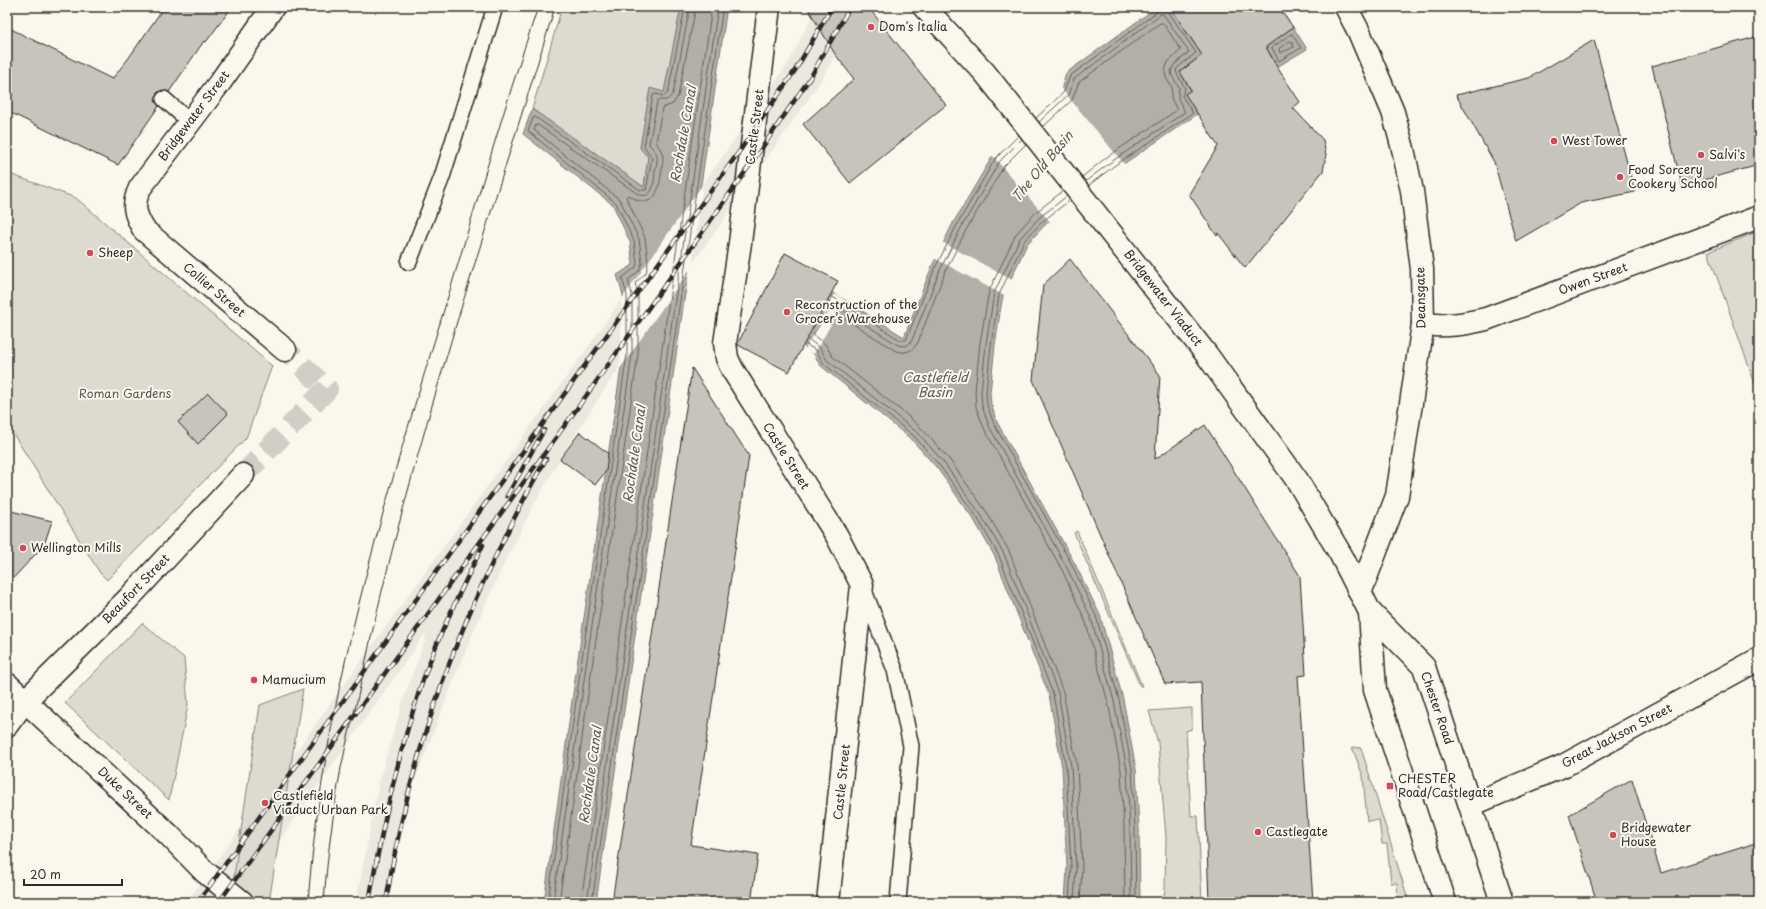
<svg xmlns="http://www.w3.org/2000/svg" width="1766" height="909" font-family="'Playpen Sans',sans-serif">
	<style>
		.built { fill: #ebe8de }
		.green { fill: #dddad0; stroke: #84827e }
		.water { fill: #b1afa7; stroke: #7b7a75 }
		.pier { fill: #fbf7ec }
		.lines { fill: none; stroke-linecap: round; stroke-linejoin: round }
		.shore { stroke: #61605d; stroke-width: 1 }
		.building { fill: #c7c4bc; stroke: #2b2b2b }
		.street-tunnel { stroke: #d1cec5; stroke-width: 22; stroke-dasharray: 22 11; stroke-linecap: butt }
		.lane-casing { stroke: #2b2b2b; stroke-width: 18 }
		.street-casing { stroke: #2b2b2b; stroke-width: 25 }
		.primary-casing { stroke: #2b2b2b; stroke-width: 25 }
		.lane { stroke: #fbf7ec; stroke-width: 15 }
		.street { stroke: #fbf7ec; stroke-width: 22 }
		.primary { stroke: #fbf7ec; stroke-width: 22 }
		.tram { stroke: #2b2b2b; stroke-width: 1 }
		.rail-casing { stroke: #2b2b2b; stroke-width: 4.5 }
		.rail { stroke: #fbf7ec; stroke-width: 3; stroke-dasharray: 9; stroke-linecap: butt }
		.poi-dot { fill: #d1495b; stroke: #fbf7ec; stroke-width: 1.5 }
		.labels { text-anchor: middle; stroke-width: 4; stroke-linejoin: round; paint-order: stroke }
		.poi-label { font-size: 12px; fill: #2b2b2b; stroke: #fbf7ec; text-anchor: start }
		.street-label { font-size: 12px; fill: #2b2b2b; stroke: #fbf7ec }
		.park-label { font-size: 12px; fill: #585754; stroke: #fbf7ec }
		.water-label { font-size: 13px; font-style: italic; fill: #5a5956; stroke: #fbf7ec }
	</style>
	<rect width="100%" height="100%" fill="#fbf7ec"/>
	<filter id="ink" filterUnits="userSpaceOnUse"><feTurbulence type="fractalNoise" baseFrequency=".025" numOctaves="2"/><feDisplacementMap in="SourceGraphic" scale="8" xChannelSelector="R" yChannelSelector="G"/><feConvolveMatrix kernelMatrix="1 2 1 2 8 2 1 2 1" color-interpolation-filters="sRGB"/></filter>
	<g filter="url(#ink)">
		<polygon class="built" points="817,7 862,7 819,84 608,384 554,469 531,510 502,568 477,624 459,666 413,786 393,873 389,902 356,902 379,782 404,697 426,637 425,634 236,902 187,902 580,358 787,65"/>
		<g class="green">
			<polygon points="562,7 681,7 664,92 650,89 640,148 648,157 644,187 532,109"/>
			<polygon points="7,173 76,198 272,366 246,438 107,580 100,573 7,424"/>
			<polygon points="1759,231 1759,395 1708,252"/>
			<polygon points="1077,531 1142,686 1140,686 1074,533"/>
			<polygon points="142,623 184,658 188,705 169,800 65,703"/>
			<polygon points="303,689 269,902 230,902 260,705"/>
			<polygon points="1192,708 1192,729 1186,731 1191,816 1198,816 1202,902 1163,902 1165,889 1166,837 1158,743 1149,711"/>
			<polygon points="1352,747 1361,748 1409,902 1398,902 1397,883 1391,883 1387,844 1382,844 1379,820 1367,821 1363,776"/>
		</g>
		<g class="water">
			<polygon points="681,7 727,7 596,902 544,902 577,665 623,354 623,295 617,275 633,265 630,242 613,205 523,134 532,109 644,187 648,157 640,148 650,88 664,92"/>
			<polygon points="1157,7 1170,7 1202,54 1180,72 1191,90 1199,113 1116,169 1046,224 1027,244 1003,296 1001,306 995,345 990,393 991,404 997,422 1075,564 1100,615 1123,699 1136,769 1139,828 1140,902 1065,902 1067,867 1062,767 1049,695 995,557 974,520 937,468 912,440 820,365 814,354 793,338 824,288 845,300 904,337 932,266 953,223 992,157 1061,90 1066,73"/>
			<polygon points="1293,27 1307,49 1277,67 1266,47"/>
		</g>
		<g class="pier">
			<polygon points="1060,87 1125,165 1051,223 991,154"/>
			<polygon points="703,184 692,266 619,370 621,354 621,300"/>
			<polygon points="942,242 1014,281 1005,296 934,258"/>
			<polygon points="835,294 845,300 814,354 805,349"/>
		</g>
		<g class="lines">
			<g class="shore">
				<polygon points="1292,34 1301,48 1279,61 1272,48"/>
				<polygon points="1290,41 1292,42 1294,47 1280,53 1279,49"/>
				<polyline points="1036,118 1064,92 1070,76 1157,12 1158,7"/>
				<polyline points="1039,122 1068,95 1074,79 1161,14 1164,15 1189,52 1174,65 1171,71 1172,76 1179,87 1178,98 1185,112 1111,162 1086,181"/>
				<polyline points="1043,127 1072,100 1079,82 1160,23 1163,23 1181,50 1168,62 1165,71 1166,78 1172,87 1171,98 1177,110 1107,157 1082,177"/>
				<path d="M1026,144L1004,166L966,230L945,272L918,342C913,351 906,354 896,351L830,309L813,335L826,345L832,356L908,416L923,430L949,459L986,511L1009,551L1063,692L1077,766L1082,867L1080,902"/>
				<polyline points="1089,185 1114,166 1193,113 1182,96 1185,88 1176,72 1177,68 1196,53 1168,11 1167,7"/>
				<polyline points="1063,191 1036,212 1016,234 989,291 980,343 975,392 976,407 984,428 1062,570 1085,620 1108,702 1121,770 1124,829 1125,902"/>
				<polyline points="1067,196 1040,217 1020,238 994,293 986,344 981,392 982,406 989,426 1067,568 1091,618 1114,701 1127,770 1130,829 1131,902"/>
				<polyline points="1070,200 1043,221 1024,241 999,295 991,345 986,393 987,405 994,424 1072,565 1096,616 1119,700 1132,769 1135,828 1136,902"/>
				<polyline points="831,296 900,340 906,340 935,268 957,225 995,159 1019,135"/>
				<path d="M828,301L898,345C904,347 909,346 912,340L940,270L961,228L999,162L1022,139"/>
				<polyline points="808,339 820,348 827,360 919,434 944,463 981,515 1004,554 1058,693 1071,766 1076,867 1074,902"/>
				<polyline points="805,344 817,351 823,363 915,437 940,466 977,517 999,556 1053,694 1066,767 1071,867 1069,902"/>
				<polyline points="548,902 581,665 627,354 627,295 622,278 635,268 637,264 634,241 616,203 528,131 533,118 535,117 640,190 646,190 652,158 644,146 653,95 655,94 664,96 668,93 685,7"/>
				<path d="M553,902L586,666L632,355V294L628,280L639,271L642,263L639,239L620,200L534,130L536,125H538L638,194C654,201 654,182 655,171C656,166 658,160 657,155C656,151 652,148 649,144L657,102L658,100H667L673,94L690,7"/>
				<path d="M559,902L592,667L638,355V294L635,283L646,273L648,263L645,238L626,197L628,195C651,210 658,197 661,175C662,168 664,159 662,153C661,149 658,146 656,142L662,108L673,104L678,96L696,7"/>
				<polyline points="581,902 712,7"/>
				<polyline points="587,902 718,7"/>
				<polyline points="592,902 723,7"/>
			</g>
		</g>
		<g class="building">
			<polygon points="164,7 232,7 206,42 204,41 169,92 162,90 157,93 155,101 159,106 118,165 7,111 7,27 112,79 128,59"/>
			<polygon points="807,7 868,7 946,105 850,183 803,124 854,79 835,54"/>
			<polygon points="1170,7 1278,7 1293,27 1266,47 1277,67 1300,102 1293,108 1323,140 1326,155 1323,171 1245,268 1218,233 1217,236 1189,194 1218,146 1185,94 1191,90 1180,72 1202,55"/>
			<polygon points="1759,36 1759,165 1682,186 1652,66"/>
			<polygon points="1594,40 1635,192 1581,203 1516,241 1494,162 1456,95 1529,78"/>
			<polygon points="785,253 838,281 789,372 738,345 738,343"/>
			<polygon points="1070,259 1160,375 1155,459 1205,425 1300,576 1306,675 1298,676 1313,902 1209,902 1201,682 1165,684 1033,380 1043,285"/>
			<polygon points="692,368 749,456 691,845 758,855 751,902 612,902"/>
			<polygon points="208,393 228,414 198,444 178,422"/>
			<polygon points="580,432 608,453 606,471 595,485 560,459"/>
			<polygon points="7,510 52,521 44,545 7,585"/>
			<polygon points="1632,779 1661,873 1759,842 1759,902 1597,902 1569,815"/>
		</g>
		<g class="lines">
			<polyline class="street-tunnel" points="243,475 327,389 285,350"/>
			<defs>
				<g id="lane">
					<polyline points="164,99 190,122"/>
					<polyline points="409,262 442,177 495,7"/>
					<polyline points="863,588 895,670 911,746 898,902"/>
				</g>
				<g id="street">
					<path d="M273,7L221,81L140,188C132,205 134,213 144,230L285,350"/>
					<polyline points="769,7 740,243 725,343 727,358 732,369 837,536 862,585 828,902"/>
					<polyline points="1346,7 1359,32 1393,112 1403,149 1412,191 1422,269 1423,324 1397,496 1360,593"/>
					<path d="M1423,324C1446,327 1465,324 1486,319L1759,217"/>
					<polyline points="7,684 168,834 205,872 242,902"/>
					<polyline points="7,725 25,701 128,599 243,475"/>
					<polyline points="1471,805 1565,765 1759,659"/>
				</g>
				<g id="primary">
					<polyline points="924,7 985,73 1207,355 1297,480 1341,555 1370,612 1424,667 1502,902"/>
					<polyline points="1370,612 1375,690 1445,902"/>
				</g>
			</defs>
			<use href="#lane" class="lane-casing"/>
			<use href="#street" class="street-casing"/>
			<use href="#primary" class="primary-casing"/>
			<use href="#lane" class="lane"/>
			<use href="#street" class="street"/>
			<use href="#primary" class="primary"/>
			<g class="tram">
				<path d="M308,902C322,709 379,520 436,336C470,226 501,116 538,7"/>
				<path d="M324,902C327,857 333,813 341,768C347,738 356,708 362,678C411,450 487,229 555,7"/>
			</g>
			<defs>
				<g id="rail">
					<polyline points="507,496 544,430"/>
					<polyline points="198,902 741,149 796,69 832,7"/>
					<polyline points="219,902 581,403 755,158 810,78 850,7"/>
					<path d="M369,902C381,832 396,763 418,695C434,644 460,592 483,545"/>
					<path d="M386,902C406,774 448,649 507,533C519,508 532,483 546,459"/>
				</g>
			</defs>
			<use href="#rail" class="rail-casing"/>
			<use href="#rail" class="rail"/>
		</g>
	</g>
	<g class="poi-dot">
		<circle cx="871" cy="27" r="4"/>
		<circle cx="1554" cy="141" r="4"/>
		<circle cx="1701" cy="155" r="4"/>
		<circle cx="1620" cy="177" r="4"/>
		<circle cx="90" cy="253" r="4"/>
		<circle cx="787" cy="312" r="4"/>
		<circle cx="23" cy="548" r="4"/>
		<circle cx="254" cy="680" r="4"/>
		<rect x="1386" y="782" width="8" height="8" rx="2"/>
		<circle cx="265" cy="803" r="4"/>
		<circle cx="1258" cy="832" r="4"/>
		<circle cx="1613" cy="835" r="4"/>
	</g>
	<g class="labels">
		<g class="poi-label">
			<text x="879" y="31">Dom's Italia</text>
			<text x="1562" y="145">West Tower</text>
			<text x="1709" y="159">Salvi's</text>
			<text x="1628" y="174">Food Sorcery<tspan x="1628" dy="14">Cookery School</tspan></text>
			<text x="98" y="257">Sheep</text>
			<text x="795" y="309">Reconstruction of the<tspan x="795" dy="14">Grocer’s Warehouse</tspan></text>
			<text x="31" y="552">Wellington Mills</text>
			<text x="262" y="684">Mamucium</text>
			<text x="1398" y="783">CHESTER<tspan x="1398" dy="14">Road/Castlegate</tspan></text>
			<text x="273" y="800">Castlefield<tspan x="273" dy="14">Viaduct Urban Park</tspan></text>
			<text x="1621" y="832">Bridgewater<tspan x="1621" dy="14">House</tspan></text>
			<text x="1266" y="836">Castlegate</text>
		</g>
		<g class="street-label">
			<text transform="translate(194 116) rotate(-53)" y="4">Bridgewater Street</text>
			<text transform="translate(755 127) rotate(-83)" y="4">Castle Street</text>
			<text transform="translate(1593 279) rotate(-20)" y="4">Owen Street</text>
			<text transform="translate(214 290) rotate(40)" y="4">Collier Street</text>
			<text transform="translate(1163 298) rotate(52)" y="4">Bridgewater Viaduct</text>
			<text transform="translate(1421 298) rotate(-91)" y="4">Deansgate</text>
			<text transform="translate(786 456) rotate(58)" y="4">Castle Street</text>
			<text transform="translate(136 589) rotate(-46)" y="4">Beaufort Street</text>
			<text transform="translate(1437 708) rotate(71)" y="4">Chester Road</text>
			<text transform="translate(1617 736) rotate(-28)" y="4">Great Jackson Street</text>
			<text transform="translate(842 782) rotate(-84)" y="4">Castle Street</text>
			<text transform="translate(125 793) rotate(43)" y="4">Duke Street</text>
		</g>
		<g class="park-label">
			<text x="125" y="398">Roman Gardens</text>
		</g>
		<g class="water-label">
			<text transform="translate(683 134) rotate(-80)" y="5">Rochdale Canal</text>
			<text transform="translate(1042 166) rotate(-50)" y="5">The Old Basin</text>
			<text x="935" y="382">Castlefield<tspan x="935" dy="15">Basin</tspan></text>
			<text transform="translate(634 454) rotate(-82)" y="5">Rochdale Canal</text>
			<text transform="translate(590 775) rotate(-82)" y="5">Rochdale Canal</text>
		</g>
	</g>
	<rect width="1766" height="909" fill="none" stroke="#fbf7ec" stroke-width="24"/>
	<rect x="12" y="12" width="1742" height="885" fill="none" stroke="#2b2b2b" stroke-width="1.5" filter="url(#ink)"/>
	<path d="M24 879v6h98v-6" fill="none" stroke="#2b2b2b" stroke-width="2"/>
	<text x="30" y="879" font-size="12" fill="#2b2b2b" stroke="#fbf7ec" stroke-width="3" paint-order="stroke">20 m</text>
</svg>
